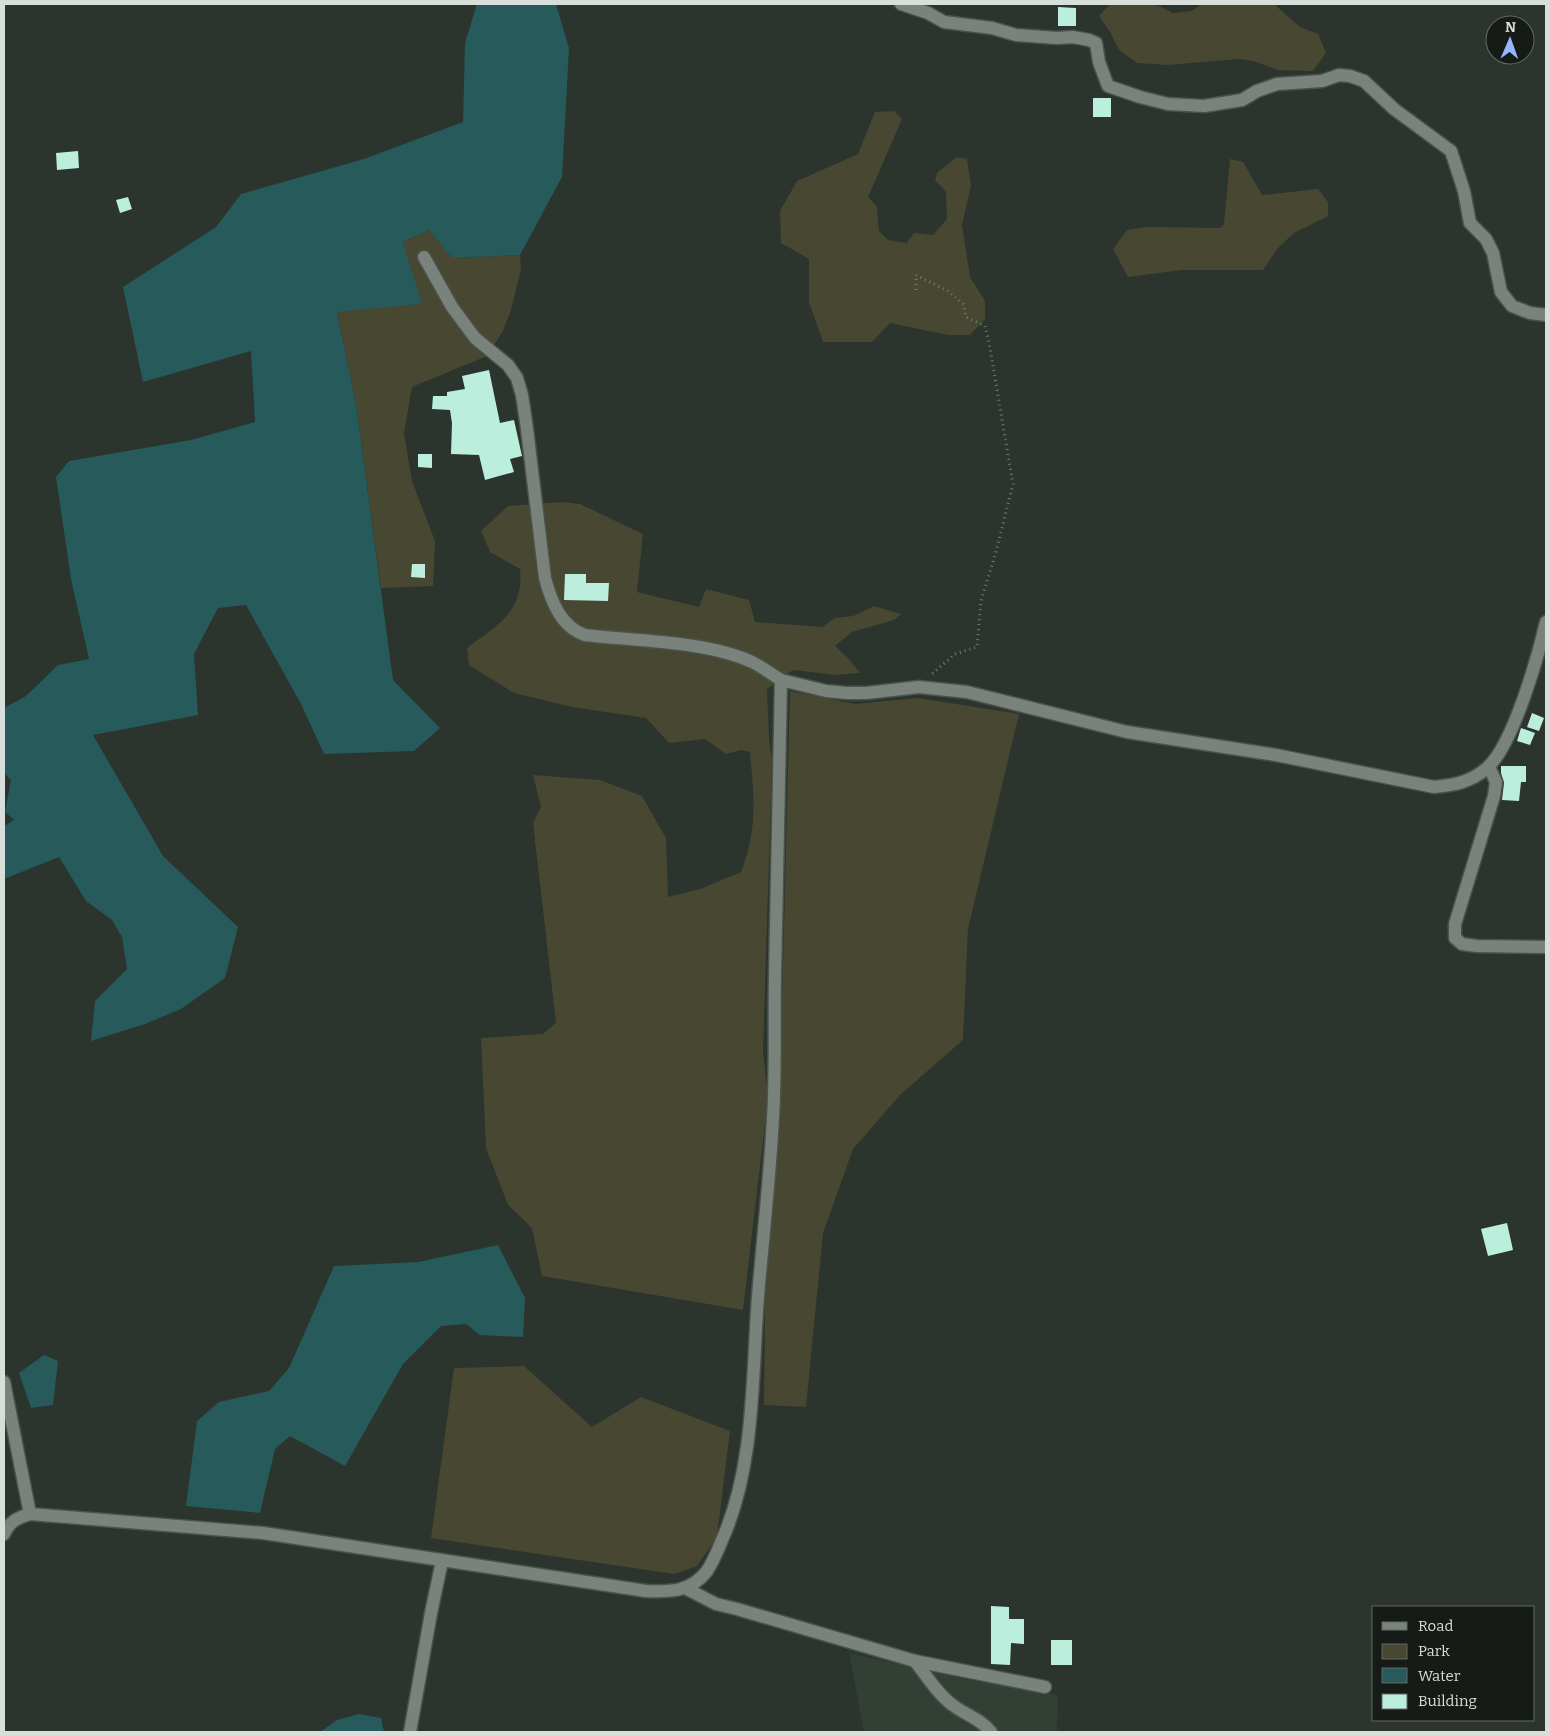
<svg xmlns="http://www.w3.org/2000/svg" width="1550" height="1736" font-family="Bitter,serif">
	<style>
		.built { fill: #313f34 }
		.green { fill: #484731 }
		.water { fill: #265a5b }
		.building { fill: #bceede }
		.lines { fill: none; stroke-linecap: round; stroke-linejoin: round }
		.street-casing { stroke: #4a524c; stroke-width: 15 }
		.secondary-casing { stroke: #4a524c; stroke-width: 15 }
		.path { stroke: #727a73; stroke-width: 3; stroke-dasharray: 1 4; stroke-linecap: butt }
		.street { stroke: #79837b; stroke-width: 12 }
		.secondary { stroke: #79837b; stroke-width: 12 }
	</style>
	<rect width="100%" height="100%" fill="#2b342d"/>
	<polygon class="built" points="849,1653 965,1679 1058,1695 1057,1732 864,1732"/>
	<g class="green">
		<polygon points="1110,4 1147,4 1159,6 1173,13 1191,11 1202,4 1274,4 1300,27 1318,34 1326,53 1313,71 1278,70 1253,61 1240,59 1168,65 1137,63 1119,50 1110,32 1099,16"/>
		<polygon points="894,111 902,119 868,197 877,207 879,231 888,240 907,243 914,233 933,235 947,219 946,192 935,180 937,173 957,157 967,159 971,186 962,225 970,277 985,301 985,319 970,335 948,335 890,323 872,342 823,342 809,302 809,259 781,243 780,211 797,181 858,154 875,112"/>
		<polygon points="1230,159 1243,162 1262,195 1318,189 1328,202 1328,216 1294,233 1278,248 1263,270 1182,270 1128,277 1113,249 1127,230 1148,227 1221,228 1224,224"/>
		<polygon points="429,230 452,258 520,255 521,269 511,310 503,331 487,356 412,387 404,433 412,481 435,541 433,586 381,588 356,404 337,311 421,304 403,242"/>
		<path d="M562,502L580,504L643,534L637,592L699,607L706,589L749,600L755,622L822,627L835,618L853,616L874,606L901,614L894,620L852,632L835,646L849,659L860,673L836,675L793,670L767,689L769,739L772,761L763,1051L767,1088L766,1115L743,1310L542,1276L532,1228L508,1205L486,1148L481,1038L543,1034L556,1023L533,823L541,807L533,775L600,780L642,796L666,838L668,897L700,889L741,872C758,827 754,799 750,752L741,750L726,754L705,739L669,743L646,718L572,707L514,693L469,665L467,648C497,625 524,613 520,569L490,552L481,531L508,506Z"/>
		<polygon points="790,691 855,704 918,698 1019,714 968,929 963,1040 901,1094 853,1149 823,1233 806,1407 764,1405 765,1299 777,1163 780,1084"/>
		<polygon points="524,1366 592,1427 641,1397 730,1431 717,1537 697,1566 674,1574 431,1538 454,1368"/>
	</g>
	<g class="water">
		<polygon points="477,4 556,4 569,48 562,177 520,255 452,258 429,230 403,242 422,304 337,312 356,404 393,680 440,728 414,751 324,754 301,704 246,605 218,608 194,654 198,715 93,735 163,856 238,927 225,978 181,1009 145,1024 91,1041 95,1001 127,969 122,937 112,920 86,901 59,857 4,879 4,826 14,820 5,812 11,780 4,773 4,708 26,696 58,665 89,659 71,579 56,477 69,461 191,440 255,422 251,351 143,382 123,287 216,227 241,194 364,159 463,122 465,43"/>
		<polygon points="498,1245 525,1298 523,1337 480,1335 466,1324 441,1326 403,1364 345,1466 290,1436 275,1449 260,1513 186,1506 197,1421 219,1402 269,1391 289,1368 334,1266 418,1262"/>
		<polygon points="44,1355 58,1361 53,1405 31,1408 19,1373"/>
		<polygon points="359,1714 381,1718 384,1732 320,1732 337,1720"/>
	</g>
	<g class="building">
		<polygon points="1058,7 1076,8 1076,26 1058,26"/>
		<rect x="1093" y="98" width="18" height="19"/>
		<polygon points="78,151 79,168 57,170 56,153"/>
		<polygon points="128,197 132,209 120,213 116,200"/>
		<polygon points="489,370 500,423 514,420 522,456 510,459 514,472 485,480 479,455 451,454 452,423 450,410 432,409 433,396 447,396 447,392 465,389 462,376"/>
		<polygon points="418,454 432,454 432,468 418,467"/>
		<polygon points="412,564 425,564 425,578 411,577"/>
		<polygon points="565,574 586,574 586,583 609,583 608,601 564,600"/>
		<polygon points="1532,713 1544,718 1539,731 1527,727"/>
		<polygon points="1521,728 1535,733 1530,745 1517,741"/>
		<polygon points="1501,766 1526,766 1526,782 1521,782 1519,801 1502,800 1504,783 1501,773"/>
		<polygon points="1507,1223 1513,1250 1488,1256 1481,1229"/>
		<polygon points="991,1606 1009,1607 1009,1619 1024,1619 1024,1644 1011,1643 1010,1665 991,1664"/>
		<rect x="1051" y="1640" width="21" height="25"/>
	</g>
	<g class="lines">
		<defs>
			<g id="street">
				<polyline points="901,4 928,13 944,22 992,28 1016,35 1057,38 1073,37 1089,40 1096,43 1099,62 1108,86 1140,97 1168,104 1204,106 1242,100 1257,91 1277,84 1322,81 1339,75 1350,76 1364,81 1394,109 1451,151 1464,191 1470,223 1486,239 1493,253 1501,292 1512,306 1530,313 1546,315"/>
				<path d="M424,257L452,307L475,338L508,365L517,378L522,395L527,429L545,578C551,601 561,627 585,635C636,641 706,641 752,662C762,667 772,674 781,680"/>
				<polyline points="1489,767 1496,782 1494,796 1455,924 1455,938 1462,944 1477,946 1546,947"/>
				<polyline points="4,1382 30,1514"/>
				<polyline points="685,1588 716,1604 737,1609 915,1661 1045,1687"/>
				<path d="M915,1661C926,1675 936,1692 950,1703C964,1715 979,1717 991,1732"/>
				<polyline points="410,1732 431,1613 442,1561"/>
			</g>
			<path id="secondary" d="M4,1534C10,1521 17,1518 30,1514L263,1533L646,1591C670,1592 691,1592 707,1571C713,1562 718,1550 722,1540C755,1467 752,1375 758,1297C763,1237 770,1177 773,1118C776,1071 774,1023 775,977C777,878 779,779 781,680L826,691L847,693H866L919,687L967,692L1127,732L1276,755L1434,787C1455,785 1471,782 1487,768C1513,745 1538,657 1546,622"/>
		</defs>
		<use href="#street" class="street-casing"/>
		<use href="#secondary" class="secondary-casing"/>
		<polyline class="path" points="916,290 916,275 948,291 963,304 966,317 985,326 989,342 1013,484 996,552 981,601 977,647 955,654 932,674"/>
		<use href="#street" class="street"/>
		<use href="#secondary" class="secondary"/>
	</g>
	<rect width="1550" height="1736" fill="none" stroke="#d8ded9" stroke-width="10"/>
	<rect x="1372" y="1606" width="162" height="115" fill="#161b17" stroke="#646965"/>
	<rect x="1382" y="1622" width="25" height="8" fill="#79837b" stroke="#646965"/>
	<text x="1418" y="1631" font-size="15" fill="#d8ded9">Road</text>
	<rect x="1382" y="1644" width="25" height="15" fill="#484731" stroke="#646965"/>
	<text x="1418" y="1656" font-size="15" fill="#d8ded9">Park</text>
	<rect x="1382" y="1668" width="25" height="15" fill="#265a5b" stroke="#646965"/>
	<text x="1418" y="1681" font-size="15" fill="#d8ded9">Water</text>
	<rect x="1382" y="1694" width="25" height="15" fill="#bceede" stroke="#646965"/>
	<text x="1418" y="1706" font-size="15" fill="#d8ded9">Building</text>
	<g transform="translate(1510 40) rotate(2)"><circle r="24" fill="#161b17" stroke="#646965"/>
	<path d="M0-4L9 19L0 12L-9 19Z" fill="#96b6fd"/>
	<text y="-8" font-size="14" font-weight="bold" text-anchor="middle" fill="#d8ded9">N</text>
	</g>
</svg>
